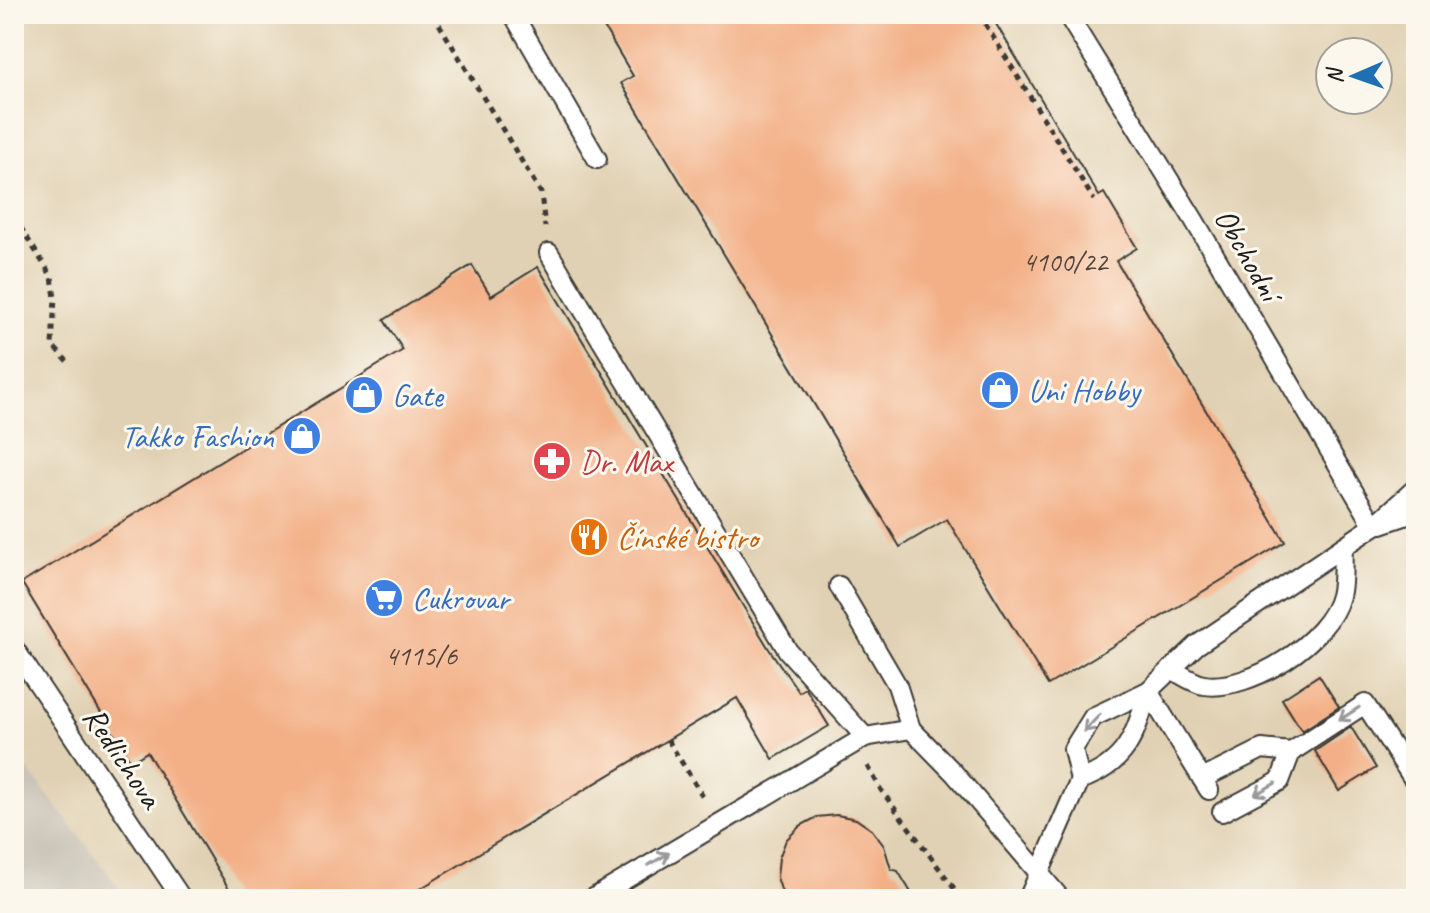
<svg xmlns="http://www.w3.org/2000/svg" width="1430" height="913" font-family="Caveat,sans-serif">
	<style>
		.built { fill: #e1d1b4; fill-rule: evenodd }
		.industrial { fill: #c9c3b8 }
		.building { fill: #f3b087 }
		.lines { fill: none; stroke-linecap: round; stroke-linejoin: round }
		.lane-casing { stroke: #3b3934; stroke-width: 22 }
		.path { stroke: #3b3934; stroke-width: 5; stroke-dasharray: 6 6; stroke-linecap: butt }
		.lane { stroke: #fff; stroke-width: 18 }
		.oneway { stroke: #999 }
		.labels { text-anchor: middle; stroke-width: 6; stroke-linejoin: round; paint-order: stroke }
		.number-label { font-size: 28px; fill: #524137 }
		.street-label { font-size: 32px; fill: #1c1c1c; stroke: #fbf7ec }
		.shop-label { font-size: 32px; fill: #366cbe; stroke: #fbf7ec; text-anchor: start }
		.health-label { font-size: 32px; fill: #be3a42; stroke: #fbf7ec; text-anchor: start }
		.food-label { font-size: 32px; fill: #c56008; stroke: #fbf7ec; text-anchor: start }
	</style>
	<rect width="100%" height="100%" fill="#fbf7ec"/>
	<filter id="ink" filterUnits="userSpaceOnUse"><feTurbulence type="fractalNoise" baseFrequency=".0125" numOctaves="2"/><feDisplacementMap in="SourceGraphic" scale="16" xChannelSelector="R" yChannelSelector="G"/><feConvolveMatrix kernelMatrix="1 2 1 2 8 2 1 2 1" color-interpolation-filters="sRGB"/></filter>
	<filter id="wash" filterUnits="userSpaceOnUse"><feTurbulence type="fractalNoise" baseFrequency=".006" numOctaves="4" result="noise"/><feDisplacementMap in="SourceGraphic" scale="32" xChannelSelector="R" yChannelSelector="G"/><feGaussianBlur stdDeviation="1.8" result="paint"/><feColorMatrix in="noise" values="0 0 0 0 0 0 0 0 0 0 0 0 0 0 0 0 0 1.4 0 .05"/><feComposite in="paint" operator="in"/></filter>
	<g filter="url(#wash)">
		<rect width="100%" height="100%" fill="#ecdfbe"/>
		<path class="built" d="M14,14H1416V899H128L14,751ZM1330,52H1378V100H1330Z"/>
		<polygon class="industrial" points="14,751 128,899 14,899"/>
		<g id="blocks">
			<g class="building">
				<polygon points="596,14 990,14 1099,196 1104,193 1137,248 1116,261 1285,542 1048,685 947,519 900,547 621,83 633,76"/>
				<polygon points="472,265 491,296 538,267 769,649 799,692 805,688 808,692 829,726 773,759 737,698 403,899 235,899 147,752 131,762 22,583 403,350 384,320"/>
				<polygon points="1319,675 1339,707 1302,731 1282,699"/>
				<polygon points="1351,727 1376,768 1339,791 1315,751"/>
				<polygon points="837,815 856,819 872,830 884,846 891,869 898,871 915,899 784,899 777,877 779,858 786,840 800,826 817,817"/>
			</g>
		</g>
	</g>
	<g filter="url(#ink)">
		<use href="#blocks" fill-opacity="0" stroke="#3b3934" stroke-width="2"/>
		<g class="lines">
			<defs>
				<g id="lane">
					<polyline points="513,14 597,159"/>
					<polyline points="1067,14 1194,220 1374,526"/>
					<polyline points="549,253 788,651 865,737"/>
					<polyline points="1381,524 1416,512"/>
					<polyline points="839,586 897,685 911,729"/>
					<polyline points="14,648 182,899"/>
					<path d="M1171,669C1181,674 1193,683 1204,685C1250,692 1329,641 1340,596C1344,581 1342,562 1343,547"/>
					<polyline points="1148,691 1209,790"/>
					<polyline points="1202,779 1262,749 1291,752"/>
					<polyline points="1080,780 1073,749 1093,717 1148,691 1197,645 1374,526 1416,488"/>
					<path d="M1080,780C1127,763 1135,736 1148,691"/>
					<polyline points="1222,812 1280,781 1291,752 1365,704 1412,777"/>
					<polyline points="592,899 865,737 911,729 954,773 1061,899"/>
					<polyline points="1028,899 1080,780"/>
				</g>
			</defs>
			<use href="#lane" class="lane-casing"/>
			<g class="path">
				<polyline points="433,14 541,193 545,227"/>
				<polyline points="979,14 1094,200"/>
				<polyline points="14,217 52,277 55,298 52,345 67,361"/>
				<polyline points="668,740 705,800"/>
				<polyline points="868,766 881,790 962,899"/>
			</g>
			<use href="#lane" class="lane"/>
		</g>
		<defs><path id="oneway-shaft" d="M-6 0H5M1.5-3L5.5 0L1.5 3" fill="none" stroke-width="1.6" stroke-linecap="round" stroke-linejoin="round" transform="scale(2)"/></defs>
		<g class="oneway">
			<use href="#oneway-shaft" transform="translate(1349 714) rotate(147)"/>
			<use href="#oneway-shaft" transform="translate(1092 723) rotate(133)"/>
			<use href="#oneway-shaft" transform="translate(1265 789) rotate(151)"/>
			<use href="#oneway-shaft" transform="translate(659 859) rotate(-31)"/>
		</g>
	</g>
	<defs>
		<symbol id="shop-disc" viewBox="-11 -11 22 22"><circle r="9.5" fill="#3f7fe0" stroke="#fbf7ec"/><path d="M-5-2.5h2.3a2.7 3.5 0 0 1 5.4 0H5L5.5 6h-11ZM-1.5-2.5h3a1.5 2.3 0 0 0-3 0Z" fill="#fff"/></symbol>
		<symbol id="pharmacy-disc" viewBox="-11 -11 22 22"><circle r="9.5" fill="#e0444e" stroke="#fbf7ec"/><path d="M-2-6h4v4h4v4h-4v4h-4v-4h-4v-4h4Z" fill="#fff"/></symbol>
		<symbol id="restaurant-disc" viewBox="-11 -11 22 22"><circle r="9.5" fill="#e8710a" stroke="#fbf7ec"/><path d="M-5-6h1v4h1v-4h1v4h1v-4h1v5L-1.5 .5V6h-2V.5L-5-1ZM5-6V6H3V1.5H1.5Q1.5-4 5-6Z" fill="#fff"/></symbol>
		<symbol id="supermarket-disc" viewBox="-11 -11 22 22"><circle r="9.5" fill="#3f7fe0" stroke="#fbf7ec"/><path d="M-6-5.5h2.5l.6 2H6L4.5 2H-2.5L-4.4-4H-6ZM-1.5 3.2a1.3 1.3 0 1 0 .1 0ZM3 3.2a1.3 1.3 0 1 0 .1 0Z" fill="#fff"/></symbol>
	</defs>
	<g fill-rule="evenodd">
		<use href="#shop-disc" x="978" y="368" width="44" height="44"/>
		<use href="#shop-disc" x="342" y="373" width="44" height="44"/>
		<use href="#shop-disc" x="280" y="414" width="44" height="44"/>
		<use href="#pharmacy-disc" x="530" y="439" width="44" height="44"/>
		<use href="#restaurant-disc" x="567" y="515" width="44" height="44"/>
		<use href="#supermarket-disc" x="362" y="576" width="44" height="44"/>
	</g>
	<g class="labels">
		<g class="number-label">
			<text x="1065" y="271">4100/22</text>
			<text x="421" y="665">4115/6</text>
		</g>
		<g class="street-label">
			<text transform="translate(1248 254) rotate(60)" y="11">Obchodní</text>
			<text transform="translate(123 757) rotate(56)" y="11">Redlichova</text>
		</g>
		<g class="shop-label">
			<text x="1028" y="401">Uni Hobby</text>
			<text x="392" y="406">Gate</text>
			<text x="274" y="447" text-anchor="end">Takko Fashion</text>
			<text x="412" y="609">Cukrovar</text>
		</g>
		<g class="health-label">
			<text x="580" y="472">Dr. Max</text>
		</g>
		<g class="food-label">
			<text x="617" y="548">Čínské bistro</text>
		</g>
	</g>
	<rect width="1430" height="913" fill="none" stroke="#fbf7ec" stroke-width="48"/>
	<g transform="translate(1354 76) rotate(268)"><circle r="38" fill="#fbf7ec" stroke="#a29f99" stroke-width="2"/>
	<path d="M0-6L14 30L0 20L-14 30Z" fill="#1f6fb2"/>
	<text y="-12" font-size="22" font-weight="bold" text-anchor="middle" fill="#1c1c1c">N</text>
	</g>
</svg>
